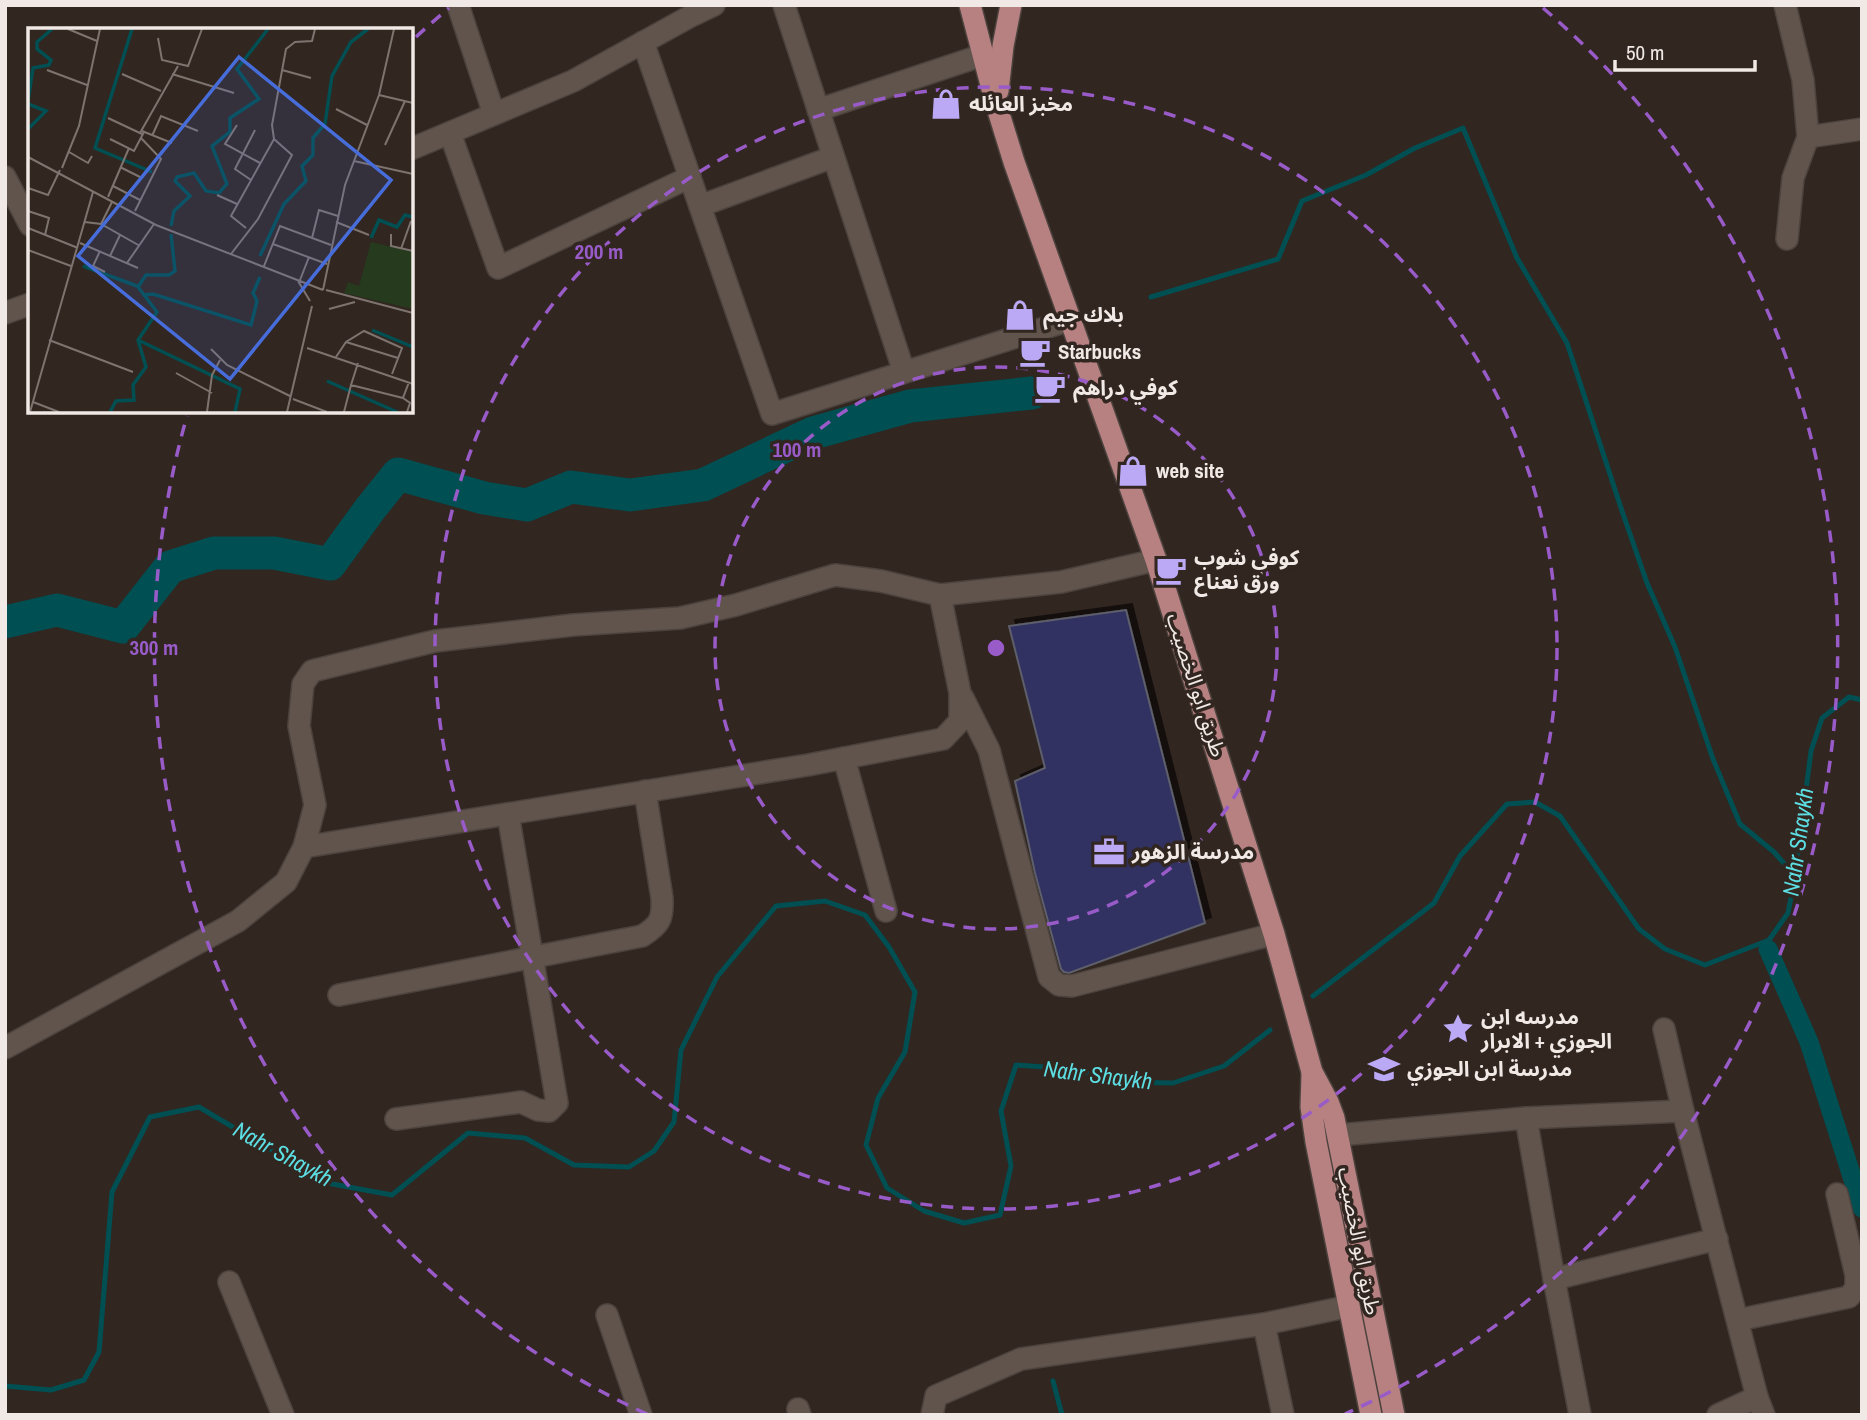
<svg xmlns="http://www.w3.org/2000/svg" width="1867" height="1420" font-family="'Archivo Narrow','Noto Sans Arabic',sans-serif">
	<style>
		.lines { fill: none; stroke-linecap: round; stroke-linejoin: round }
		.stream { stroke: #004f52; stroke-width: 5 }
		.canal { stroke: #004f52; stroke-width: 19 }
		.river { stroke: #004f52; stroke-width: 33 }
		.building { fill: #333162; stroke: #5d5e6b; stroke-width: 2; filter: url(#shadow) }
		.minor-casing { stroke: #4d433e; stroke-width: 24 }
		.major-casing { stroke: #4d433e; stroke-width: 24 }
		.minor { stroke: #61544d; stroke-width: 21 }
		.major { stroke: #b78182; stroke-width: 21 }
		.ring { fill: none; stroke: #985bc8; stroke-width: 3.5; stroke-dasharray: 12 9 }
		.labels { text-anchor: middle; stroke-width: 7; stroke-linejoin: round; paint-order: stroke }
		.poi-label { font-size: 21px; font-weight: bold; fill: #f1e9e5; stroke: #312620; text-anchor: start }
		.street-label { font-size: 21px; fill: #f1e9e5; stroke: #312620 }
		.water-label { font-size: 23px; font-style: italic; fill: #5cdee3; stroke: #312620 }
		.inset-river { fill: none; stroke: #004f52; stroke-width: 3.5 }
		.inset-road { fill: none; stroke: #7e746f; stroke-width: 2 }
		.view { fill: #476ddb; fill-opacity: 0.15; stroke: #476ddb; stroke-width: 3.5 }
		.inset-edge { fill: none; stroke: #f1e9e5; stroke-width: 3.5 }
		.centre { fill: #985bc8; stroke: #312620; stroke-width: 3.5 }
		.ring-label { font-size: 21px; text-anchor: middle; font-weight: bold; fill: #985bc8; stroke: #312620; stroke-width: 7; stroke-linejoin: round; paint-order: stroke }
	</style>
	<defs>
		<filter id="shadow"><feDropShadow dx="6" dy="-6" stdDeviation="0" flood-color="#0009"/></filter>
	</defs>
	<rect width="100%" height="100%" fill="#312620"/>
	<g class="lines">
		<g class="stream">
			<polyline points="1151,297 1278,259 1302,201 1366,175 1415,148 1463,128 1517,258 1567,343 1622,511 1647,583 1675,647 1713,759 1740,824 1774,852 1795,876"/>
			<polyline points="1313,996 1434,903 1460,856 1507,804 1535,802 1560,816 1639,929 1665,949 1705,965 1769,940 1788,913 1795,876 1811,751 1822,718 1849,697 1862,700"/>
			<polyline points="1053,1381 1062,1415"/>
			<polyline points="5,1386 51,1390 84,1380 99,1352 112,1192 150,1117 199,1107 327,1183 392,1195 468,1133 525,1138 574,1165 629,1167 654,1151 674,1122 681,1050 717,977 776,906 825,901 865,915 889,947 915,992 905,1052 878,1098 866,1145 887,1188 924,1211 964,1223 1000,1215 1011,1166 1001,1111 1016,1065 1073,1069 1121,1082 1173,1083 1224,1066 1270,1030"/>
		</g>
		<polyline class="canal" points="1768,949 1809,1042 1862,1208"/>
		<polyline class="river" points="5,622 57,610 123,627 170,567 214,553 274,553 330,564 370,509 398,474 484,498 527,505 571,487 630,495 703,485 813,433 910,406 1032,393"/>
	</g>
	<polygon class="building" points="1126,610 1205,923 1069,973 1064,972 1061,969 1035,873 1015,781 1045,768 1009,626"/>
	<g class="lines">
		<defs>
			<g id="minor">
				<polyline points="458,5 494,114"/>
				<polyline points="784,5 904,372"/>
				<polyline points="1785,5 1803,80 1808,137 1793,178 1787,239"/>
				<polyline points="643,42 772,414 1070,320"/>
				<polyline points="818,110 983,55"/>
				<polyline points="450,133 498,268 690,177"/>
				<polyline points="1808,137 1862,129"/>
				<polyline points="411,149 573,81 689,17 714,5"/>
				<polyline points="5,177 30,225"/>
				<polyline points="700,206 833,157"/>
				<polyline points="5,313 30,304"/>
				<polyline points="963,698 989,750 1049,977 1059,985 1072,986 1274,934"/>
				<polyline points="844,758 886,911"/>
				<polyline points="304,847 808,765 943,739 960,721 960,693 940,595"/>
				<path d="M339,995L642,936C660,925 663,919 662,898L645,791"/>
				<polyline points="1664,1029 1683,1111 1757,1397 1764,1415"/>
				<polyline points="5,1048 238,921 286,882 304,847 315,805 299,726 303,684 312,671 435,641 573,625 680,618 736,605 835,575 881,581 940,595 1061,582 1156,560"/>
				<polyline points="1526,1118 1554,1279 1580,1415"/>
				<polyline points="396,1119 521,1102 538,1110 549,1111 557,1103 508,814"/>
				<polyline points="1339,1135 1526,1118 1683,1111"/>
				<polyline points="1554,1279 1717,1239"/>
				<polyline points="229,1282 283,1415"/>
				<polyline points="607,1315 641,1415"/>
				<polyline points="1738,1320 1849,1297 1856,1288 1856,1275 1837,1194"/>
				<polyline points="1264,1324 1283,1415"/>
				<polyline points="798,1409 800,1415"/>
				<polyline points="932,1415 936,1396 1021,1359 1264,1324 1350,1306"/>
				<polyline points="1718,1415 1757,1397"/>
			</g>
			<g id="major">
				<polyline points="970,5 996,104 1014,162 1156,560 1274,934 1312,1072 1328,1102 1334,1118 1394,1415"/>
				<polyline points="998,91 1003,46 1011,5"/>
				<polyline points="1312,1074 1311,1107 1316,1142 1371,1415"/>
			</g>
		</defs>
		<use href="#minor" class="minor-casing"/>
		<use href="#major" class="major-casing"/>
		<use href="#minor" class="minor"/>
		<use href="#major" class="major"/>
	</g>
	<g class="ring">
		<circle cx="996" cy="648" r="281"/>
		<circle cx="996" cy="648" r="561"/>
		<path d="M647 1414A842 842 0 0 1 187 416M416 37A842 842 0 0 1 449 8M1543 8A842 842 0 0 1 1345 1414"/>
	</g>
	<defs>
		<symbol id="shop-bare" viewBox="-9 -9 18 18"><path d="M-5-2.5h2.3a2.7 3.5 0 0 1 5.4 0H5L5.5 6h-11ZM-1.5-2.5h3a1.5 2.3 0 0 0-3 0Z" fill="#bca9f5" stroke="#312620" stroke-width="2.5" paint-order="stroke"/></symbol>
		<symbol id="cafe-bare" viewBox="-9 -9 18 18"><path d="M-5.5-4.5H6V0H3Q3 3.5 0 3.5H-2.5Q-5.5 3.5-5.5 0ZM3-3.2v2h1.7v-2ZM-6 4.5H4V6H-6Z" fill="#bca9f5" stroke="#312620" stroke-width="2.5" paint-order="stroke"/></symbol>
		<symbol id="office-bare" viewBox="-9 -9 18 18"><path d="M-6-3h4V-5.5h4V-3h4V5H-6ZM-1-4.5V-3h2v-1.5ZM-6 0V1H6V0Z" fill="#bca9f5" stroke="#312620" stroke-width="2.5" paint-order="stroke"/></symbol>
		<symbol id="sight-bare" viewBox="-9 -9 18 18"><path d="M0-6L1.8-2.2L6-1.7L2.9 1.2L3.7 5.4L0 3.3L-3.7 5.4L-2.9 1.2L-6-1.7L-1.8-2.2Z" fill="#bca9f5" stroke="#312620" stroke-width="2.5" paint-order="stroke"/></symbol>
		<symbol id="school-bare" viewBox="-9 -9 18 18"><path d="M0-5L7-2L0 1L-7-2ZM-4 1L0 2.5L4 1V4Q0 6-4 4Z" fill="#bca9f5" stroke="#312620" stroke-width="2.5" paint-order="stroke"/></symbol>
	</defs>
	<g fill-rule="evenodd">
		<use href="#shop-bare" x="924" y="82" width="44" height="44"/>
		<use href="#shop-bare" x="998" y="293" width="44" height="44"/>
		<use href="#cafe-bare" x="1013" y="330" width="44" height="44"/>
		<use href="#cafe-bare" x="1028" y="366" width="44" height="44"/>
		<use href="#shop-bare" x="1111" y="449" width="44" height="44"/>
		<use href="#cafe-bare" x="1149" y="548" width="44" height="44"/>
		<use href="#office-bare" x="1087" y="830" width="44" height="44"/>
		<use href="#sight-bare" x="1436" y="1007" width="44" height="44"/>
		<use href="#school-bare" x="1362" y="1047" width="44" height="44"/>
	</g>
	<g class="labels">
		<g class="poi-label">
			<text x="969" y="111">مخبز العائله</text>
			<text x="1043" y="322">بلاك جيم</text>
			<text x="1058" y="359">Starbucks</text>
			<text x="1073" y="395">كوفي دراهم</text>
			<text x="1156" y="478">web site</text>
			<text x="1194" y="565">كوفي شوب<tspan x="1194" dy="24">ورق نعناع</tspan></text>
			<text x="1132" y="859">مدرسة الزهور</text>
			<text x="1481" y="1024">مدرسه ابن<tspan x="1481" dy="24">الجوزي + الابرار</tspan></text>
			<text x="1407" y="1076">مدرسة ابن الجوزي</text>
		</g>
		<g class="street-label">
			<text transform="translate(1196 685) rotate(72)" y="7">طريق ابو الخصيب</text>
			<text transform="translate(1359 1241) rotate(79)" y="7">طريق ابو الخصيب</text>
		</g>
		<g class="water-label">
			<text transform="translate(1798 842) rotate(-82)" y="8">Nahr Shaykh</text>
			<text transform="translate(1098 1075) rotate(7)" y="8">Nahr Shaykh</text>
			<text transform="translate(283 1154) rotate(29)" y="8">Nahr Shaykh</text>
		</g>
	</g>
	<g transform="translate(28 28)">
		<rect width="385" height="385" fill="#312620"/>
		<path d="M343,214L385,224V281L316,265L320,254L331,258Z" fill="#263a1e"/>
		<path class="inset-river" d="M104,1L67,120L124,144M0,73L5,40L21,37L23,32L9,21V14L24,1M0,76L18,83L0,101M143,198L146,183L162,168L147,153L149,149L166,145L178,163L191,165L199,156L184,118L202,104V90L231,71L209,41L240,1M343,210L351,192L369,199L377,187L385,189M232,228L256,176L278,153L274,138L285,127V110L297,96L304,48L323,14L340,1M55,238L109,258M116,267L125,266L223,297L229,273L225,265L232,249M344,302L385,319M110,312L212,361L207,384M299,353L369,384M82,384L88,373L106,372L105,357L118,339L110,312L129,284L110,259L118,247H141L147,243L143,206"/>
		<path class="inset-road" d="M40,1L69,13M130,10L134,32L160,38L174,1M19,42L59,57M254,42L283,50M94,46L133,63M144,46L206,65M351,67L385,75M308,81L339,97M80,90L114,106M209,97L197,116L232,135M114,103L144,115M112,105L150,38M124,108L133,88L170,103M82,111L106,123L116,104M357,117L377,73M41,124L60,135L64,128M0,129L128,197L295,262M326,133L385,146M92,139L112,149M34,140L51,98L72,1M223,152L207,141L227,102M85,158L112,172M0,160L20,167L32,142M189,167L209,176M80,169L101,120M0,183L21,190L17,207M107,183L133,131L113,110M57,194L73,196L112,218M308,194L341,207M73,196L84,174M0,200L50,220M218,200L203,188L246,111M363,206V218L385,223M284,210L291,182L310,188M52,215L110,240M245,216L299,236M373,221L383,193M0,222L43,238M72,223L65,238L77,244M203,226L230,191L264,127L246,111L244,97L258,21L267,14L284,13L287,1M82,228L92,207M99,235L126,196M236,238L252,198L303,217M272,252L281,229M270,253L282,273M295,262L317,157L351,67L366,1M298,262L385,285M301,281L327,274M21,312L105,344M318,314L370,330M279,320L385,356M183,321L199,337L262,368M308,329L318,314L336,303L374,320L364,346M330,335L323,357L375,370M148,345L184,365M265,371L299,384M5,374L31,384M2,384L65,164M179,384L184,347L192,332M259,384L284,278M316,384L323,357M379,384L382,375L375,370L381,354"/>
		<path class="view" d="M211,29L363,152L202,351L50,228Z"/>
		<rect width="385" height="385" class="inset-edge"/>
	</g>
	<circle cx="996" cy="648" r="10" class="centre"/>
	<g class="ring-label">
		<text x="599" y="259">200 m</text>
		<text x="797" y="457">100 m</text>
		<text x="154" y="655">300 m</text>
	</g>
	<rect width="1867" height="1420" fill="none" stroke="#f1e9e5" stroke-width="14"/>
	<path d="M1615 60v10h140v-10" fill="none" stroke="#f1e9e5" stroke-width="3.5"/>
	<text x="1626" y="60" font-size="21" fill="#f1e9e5" stroke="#312620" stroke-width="5" paint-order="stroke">50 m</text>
</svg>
